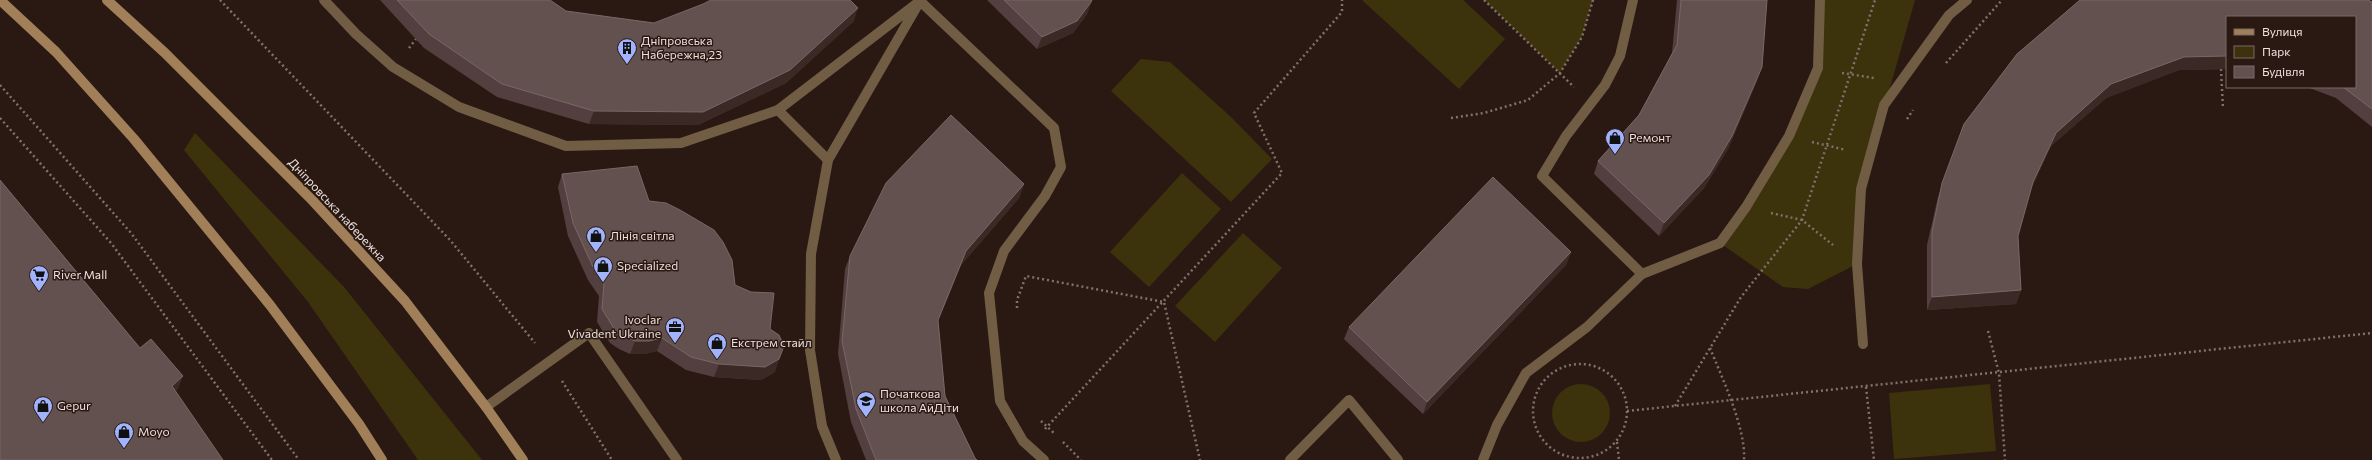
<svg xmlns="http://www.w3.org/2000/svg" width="2372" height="460" font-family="Commissioner,sans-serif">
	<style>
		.green { fill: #3c320c }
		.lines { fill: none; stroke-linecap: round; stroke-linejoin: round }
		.path { stroke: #80716c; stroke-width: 2.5; stroke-dasharray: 2 3; stroke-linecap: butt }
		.service { stroke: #715c44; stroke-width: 10 }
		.secondary { stroke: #a17f59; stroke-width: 10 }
		.wall { fill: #533f3f }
		.shaded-wall { fill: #3b2926 }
		.building { fill: #635150; stroke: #796766 }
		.labels { text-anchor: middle; stroke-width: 3; stroke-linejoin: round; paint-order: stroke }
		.poi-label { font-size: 12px; fill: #ede1dd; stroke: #2a1913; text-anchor: start }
		.street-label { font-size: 12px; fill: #ede1dd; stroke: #2a1913 }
	</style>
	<rect width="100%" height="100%" fill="#2a1913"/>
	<g class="green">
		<polygon points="1362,0 1463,0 1505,39 1459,89"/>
		<polygon points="1484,0 1593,0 1582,37 1560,73"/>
		<polygon points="1820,0 1915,0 1861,189 1857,264 1808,289 1783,287 1720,243 1789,136 1818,68"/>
		<polygon points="1141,59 1170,62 1231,117 1272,159 1231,202 1111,91"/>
		<polygon points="195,133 344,287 482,460 418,460 308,302 184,150"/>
		<polygon points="1182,173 1221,209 1149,287 1110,252"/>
		<polygon points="1243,233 1282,268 1215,342 1175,306"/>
		<circle cx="1581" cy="413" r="29"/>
		<polygon points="1990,384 1996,451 1894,459 1889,393"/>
	</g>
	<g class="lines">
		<g class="path">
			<polyline points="220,0 450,240 535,343"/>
			<polyline points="1484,0 1574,87"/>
			<polyline points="409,48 416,39"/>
			<polyline points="1946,63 2002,0"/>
			<polyline points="2221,69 2223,109"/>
			<polyline points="1842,73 1874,78"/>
			<polyline points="0,85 131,233 299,460"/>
			<polyline points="0,118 111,243 272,460"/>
			<polyline points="1451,118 1484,113 1528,100 1560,73 1582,37 1593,0"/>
			<polyline points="1907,119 1913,110"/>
			<polyline points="1812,142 1846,150"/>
			<polyline points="1771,213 1802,220 1833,245"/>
			<polyline points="1017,308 1017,300 1026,276 1164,302 1200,460"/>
			<polyline points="1988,331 1999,373 2005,460"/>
			<path d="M1710,348C1722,378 1746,428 1744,460"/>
			<circle cx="1580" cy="411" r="47"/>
			<polyline points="562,381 612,460"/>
			<polyline points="1866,387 1874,460"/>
			<polyline points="1675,406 1741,297 1802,220 1875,0"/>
			<polyline points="1627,411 2372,333"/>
			<polyline points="1041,421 1055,434"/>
			<polyline points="1045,429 1282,173 1254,113 1342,12 1342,0"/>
			<polyline points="1063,442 1081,460"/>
			<polyline points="1617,442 1619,460"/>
		</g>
		<g class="service">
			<polyline points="324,0 356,34 393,67 459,107 566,146 681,143 778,110 920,1 828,160 811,254 810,350 822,426 836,460"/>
			<polyline points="919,0 1054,128 1061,167 1045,196 1004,251 989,293 1000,401 1023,441 1044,460"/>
			<polyline points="1633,0 1620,56 1605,85 1566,136 1542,176 1642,274"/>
			<polyline points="778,110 828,160"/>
			<polyline points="1863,344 1857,264 1861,189 1884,105 1949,15 1967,0"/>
			<polyline points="486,407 589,333 677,460"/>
			<polyline points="1290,460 1349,400 1398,460"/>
			<polyline points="1483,460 1497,425 1526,373 1587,327 1642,274 1720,243 1746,207 1789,136 1818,68 1820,0"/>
		</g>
		<g class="secondary">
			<polyline points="0,0 56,52 134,139 270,305 359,424 382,460"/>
			<polyline points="107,0 165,53 313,201 405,301 486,407 523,460"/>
		</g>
	</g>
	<g class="wall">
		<polygon points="380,0 550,0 566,11 654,23 854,21 786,83 698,125 589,124 497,97 424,48"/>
		<polygon points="987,0 1092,0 1087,14 1073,33 1037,49"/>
		<polygon points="1677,0 1767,0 1757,81 1728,149 1704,188 1659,236 1594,174 1598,161 1639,115 1672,53"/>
		<polygon points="2080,0 2368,0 2372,2 2372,127 2336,98 2307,87 2355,87 2355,17 2227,17 2227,69 2179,70 2106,98 2051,146 2031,189 2018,236 2021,290 2016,304 1927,310 1927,245 1938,197 1964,124 2017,54"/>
		<polygon points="562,174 649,201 735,285 770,329 775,372 761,380 714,377 686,370 657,351 644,354 630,354 619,349 610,343 597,322 599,296 588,280 568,236 558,187"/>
		<polygon points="1024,184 1019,198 961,265 938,321 945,396 975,458 977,460 866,460 851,422 838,354 845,269 850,256"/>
		<polygon points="1571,252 1566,265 1423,414 1344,339 1349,327"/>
	</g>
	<g class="shaded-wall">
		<polygon points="1091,2 1087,14 1073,33 1037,49 1042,37"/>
		<polygon points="858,8 854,21 786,83 698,125 589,124 594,111"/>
		<polygon points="2227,56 2227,69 2179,70 2106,98 2051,146 2028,196 2033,182 2056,133 2111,84 2184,57"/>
		<polygon points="1762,67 1757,81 1728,149 1704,188 1659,236 1664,223"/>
		<polygon points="1024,184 1019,198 961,265 934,334 966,251"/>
		<polygon points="1571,252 1566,265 1423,414 1427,402"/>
		<polygon points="2021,290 2016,304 1927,310 1932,297"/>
		<polygon points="662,338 657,351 644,354 630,354 635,341"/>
		<polygon points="784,346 775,372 761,380 714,377 719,364"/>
		<polygon points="183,376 178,389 167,399 172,386"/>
	</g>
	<g class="building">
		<polygon points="397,0 550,0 566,11 654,23 703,4 711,0 850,0 858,8 790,70 703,112 594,111 502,84 429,34"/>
		<polygon points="1004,0 1092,0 1091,2 1077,21 1042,37"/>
		<polygon points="1681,0 1767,0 1762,67 1732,136 1709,175 1664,223 1598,161 1639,115 1677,45"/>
		<polygon points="2080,0 2368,0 2372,2 2372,109 2343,87 2355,87 2355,17 2227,17 2227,56 2184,57 2111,84 2056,133 2033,182 2018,236 2021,290 1932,297 1932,232 1942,183 1964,124 2017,54"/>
		<polygon points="951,115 1024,184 966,251 938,320 945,396 975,458 977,460 876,460 856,409 842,341 850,256 886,183"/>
		<polygon points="637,166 649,201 666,203 680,210 714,230 723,242 732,260 735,285 751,292 774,293 770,329 779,335 784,346 779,359 765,367 719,364 691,357 662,338 649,341 635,341 624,336 615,330 602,309 604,283 593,267 573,223 562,174"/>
		<polygon points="1493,177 1571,252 1427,402 1349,327"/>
		<polygon points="0,180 140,348 151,339 183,376 172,386 223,460 0,460"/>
	</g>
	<defs>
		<symbol id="building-pin" viewBox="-11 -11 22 30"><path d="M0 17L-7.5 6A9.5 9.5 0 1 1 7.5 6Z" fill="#a1b3fd" stroke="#2a1913"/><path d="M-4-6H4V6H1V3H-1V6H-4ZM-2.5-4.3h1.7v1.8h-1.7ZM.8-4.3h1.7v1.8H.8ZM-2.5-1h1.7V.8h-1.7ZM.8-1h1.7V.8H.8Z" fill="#111"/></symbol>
		<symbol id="shop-pin" viewBox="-11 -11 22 30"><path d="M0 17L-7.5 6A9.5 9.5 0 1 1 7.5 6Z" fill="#a1b3fd" stroke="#2a1913"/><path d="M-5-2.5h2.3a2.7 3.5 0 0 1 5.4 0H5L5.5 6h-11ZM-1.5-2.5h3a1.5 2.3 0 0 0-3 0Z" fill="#111"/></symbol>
		<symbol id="supermarket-pin" viewBox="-11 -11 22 30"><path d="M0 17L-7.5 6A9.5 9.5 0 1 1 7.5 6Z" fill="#a1b3fd" stroke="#2a1913"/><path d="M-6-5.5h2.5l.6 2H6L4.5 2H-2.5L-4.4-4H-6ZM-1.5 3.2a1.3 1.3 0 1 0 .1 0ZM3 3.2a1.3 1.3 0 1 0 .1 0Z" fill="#111"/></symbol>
		<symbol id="office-pin" viewBox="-11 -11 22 30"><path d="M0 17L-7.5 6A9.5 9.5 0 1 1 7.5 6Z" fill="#a1b3fd" stroke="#2a1913"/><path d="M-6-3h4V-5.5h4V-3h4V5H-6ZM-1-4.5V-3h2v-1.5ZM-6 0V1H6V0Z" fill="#111"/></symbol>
		<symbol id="school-pin" viewBox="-11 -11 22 30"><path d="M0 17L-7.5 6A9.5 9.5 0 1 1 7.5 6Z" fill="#a1b3fd" stroke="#2a1913"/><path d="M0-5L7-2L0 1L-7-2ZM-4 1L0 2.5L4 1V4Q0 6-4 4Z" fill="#111"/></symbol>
	</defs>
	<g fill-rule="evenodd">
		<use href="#building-pin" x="616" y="37" width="22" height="30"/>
		<use href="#shop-pin" x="1604" y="127" width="22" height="30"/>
		<use href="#shop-pin" x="585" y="225" width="22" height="30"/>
		<use href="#shop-pin" x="592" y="255" width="22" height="30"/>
		<use href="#supermarket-pin" x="28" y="264" width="22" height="30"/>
		<use href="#office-pin" x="664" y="316" width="22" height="30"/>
		<use href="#shop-pin" x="706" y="332" width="22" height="30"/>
		<use href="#school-pin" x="855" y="390" width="22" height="30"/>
		<use href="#shop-pin" x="32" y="395" width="22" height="30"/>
		<use href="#shop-pin" x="113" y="421" width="22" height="30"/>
	</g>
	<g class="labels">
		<g class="poi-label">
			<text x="641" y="45">Дніпровська<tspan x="641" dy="14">Набережна,23</tspan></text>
			<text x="1629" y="142">Ремонт</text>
			<text x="610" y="240">Лінія світла</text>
			<text x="617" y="270">Specialized</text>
			<text x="53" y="279">River Mall</text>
			<text x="661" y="324" text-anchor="end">Ivoclar<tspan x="661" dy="14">Vivadent Ukraine</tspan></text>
			<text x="731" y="347">Екстрем стайл</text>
			<text x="880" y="398">Початкова<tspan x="880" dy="14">школа АйДіти</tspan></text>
			<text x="57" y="410">Gepur</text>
			<text x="138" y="436">Moyo</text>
		</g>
		<g class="street-label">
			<text transform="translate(337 210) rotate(47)" y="4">Дніпровська набережна</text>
		</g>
	</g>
	<rect x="2226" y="16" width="130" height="72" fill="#2a1913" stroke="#786964"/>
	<rect x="2234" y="29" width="20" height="6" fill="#a17f59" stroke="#786964"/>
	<text x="2262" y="36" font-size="12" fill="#ede1dd">Вулиця</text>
	<rect x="2234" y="46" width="20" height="12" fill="#3c320c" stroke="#786964"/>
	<text x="2262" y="56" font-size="12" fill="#ede1dd">Парк</text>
	<rect x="2234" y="66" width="20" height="12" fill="#635150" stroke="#786964"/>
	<text x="2262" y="76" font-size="12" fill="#ede1dd">Будівля</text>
</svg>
